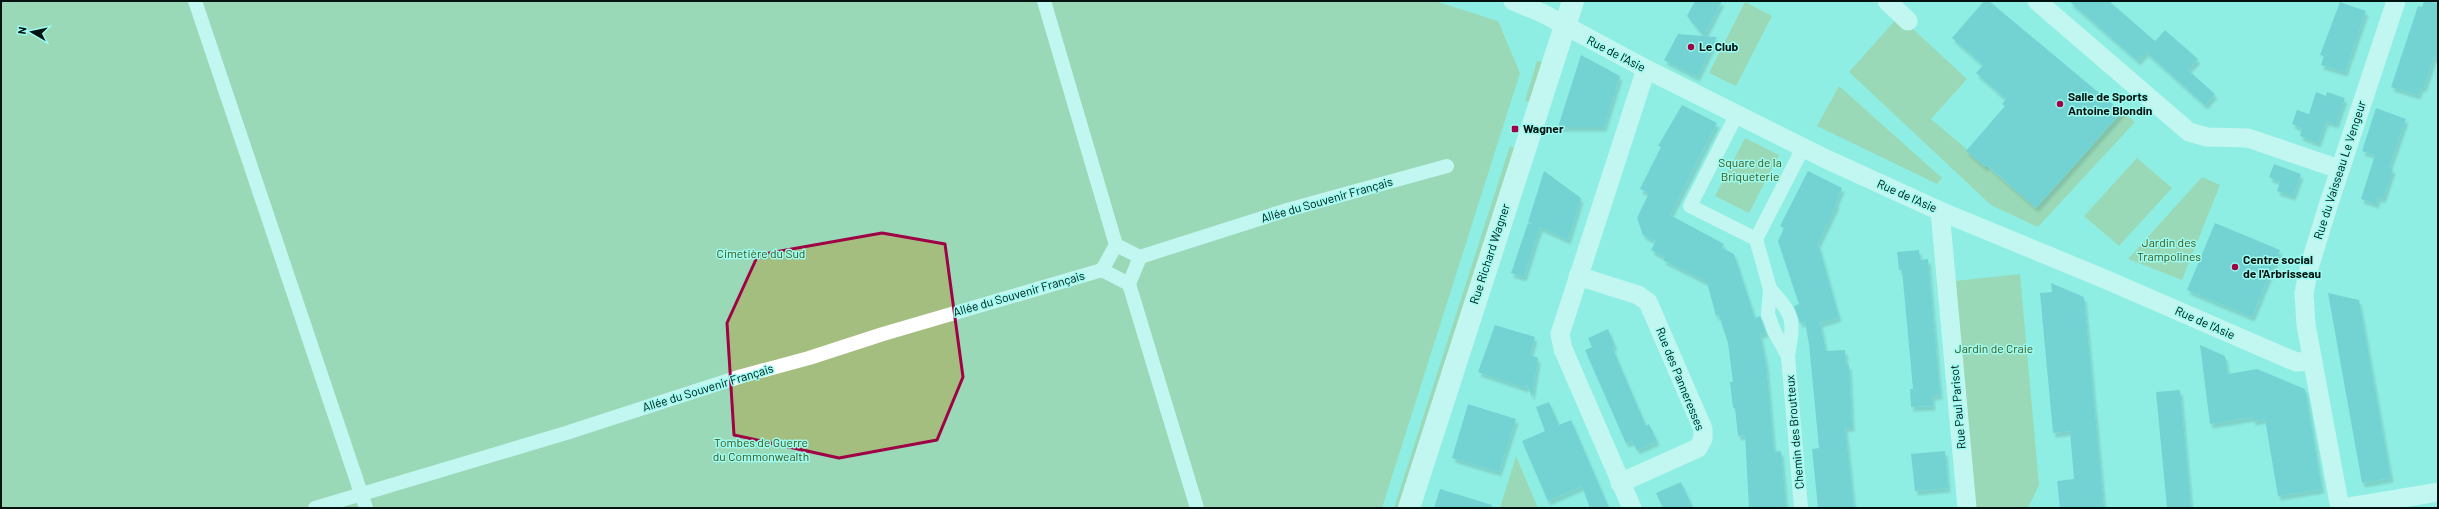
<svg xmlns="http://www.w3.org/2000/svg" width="2439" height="509" font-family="Barlow,sans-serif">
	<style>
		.green { fill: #a4be80 }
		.building { fill: #51b1bd; filter: url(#shadow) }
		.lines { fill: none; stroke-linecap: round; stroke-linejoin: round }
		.pedestrian { stroke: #fff; stroke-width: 14 }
		.minor { stroke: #fff; stroke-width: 19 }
		.tertiary { stroke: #fff; stroke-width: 22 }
		.marked { fill: none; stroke: #9f0245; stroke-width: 3; stroke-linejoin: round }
		.poi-dot { fill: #9f0245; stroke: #9dfbf0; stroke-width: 1.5 }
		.labels { text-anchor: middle; stroke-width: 3; stroke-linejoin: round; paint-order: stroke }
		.poi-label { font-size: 12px; font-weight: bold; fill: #011311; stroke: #9dfbf0; text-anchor: start }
		.street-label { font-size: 12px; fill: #011311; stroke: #9dfbf0 }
		.park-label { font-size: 12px; fill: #415717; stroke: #9dfbf0 }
	</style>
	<defs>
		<filter id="shadow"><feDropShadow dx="2.5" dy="4.5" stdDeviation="1" flood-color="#0004"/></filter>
	</defs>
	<rect width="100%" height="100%" fill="#8feee3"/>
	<g class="green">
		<polygon points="1,1 1435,1 1498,21 1520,73 1382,508 1,508"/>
		<polygon points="1745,2 1772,16 1736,86 1709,73"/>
		<polygon points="1899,16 1967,79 1931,119 2036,208 2122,112 2135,122 2038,227 1991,205 1849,72"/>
		<polygon points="1537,61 1542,62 1530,102 1525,101"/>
		<polygon points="1839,86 1942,178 1937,184 1817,126"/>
		<polygon points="1745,138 1779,155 1749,213 1715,196"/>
		<polygon points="1510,146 1515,148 1400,508 1394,508"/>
		<polygon points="2137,158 2172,188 2119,246 2084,216"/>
		<polygon points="2202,177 2220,185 2182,280 2128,259"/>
		<polygon points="2020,274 2039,485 2028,508 1975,508 1954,281"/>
		<polygon points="1516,456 1538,508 1500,508"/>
	</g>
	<g class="building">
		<polygon points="1695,1 1722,1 1704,36 1717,37 1697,77 1664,60 1678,34 1704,36 1687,16"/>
		<polygon points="1984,1 1989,1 2122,112 2036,208 1987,165 1985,167 1966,151 2005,106 2002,104 2006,99 1976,73 1983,65 1952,38"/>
		<polygon points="2069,1 2109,1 2155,41 2165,30 2198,59 2188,70 2215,94 2205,105 2146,52 2138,61"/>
		<polygon points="2424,1 2438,3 2438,58 2434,57 2424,88 2421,87 2418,95 2391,87 2418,6 2422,7"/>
		<polygon points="2340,2 2366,11 2345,72 2321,65 2324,56 2320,55"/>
		<polygon points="1581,55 1620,76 1604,127 1558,127"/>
		<polygon points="2316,92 2326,96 2327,92 2345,98 2336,124 2326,121 2318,143 2300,136 2302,128 2292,124 2297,110 2309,114"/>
		<polygon points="1682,105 1717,123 1670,215 1724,244 1722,248 1734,254 1755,318 1760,316 1766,333 1760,334 1766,363 1774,452 1781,451 1786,508 1749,508 1745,435 1738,436 1735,408 1733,408 1730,382 1733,382 1728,343 1719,315 1716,316 1707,282 1663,260 1665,257 1651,250 1656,241 1643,235 1637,218 1649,193 1640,189 1661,147 1658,146"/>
		<polygon points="2376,108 2406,119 2389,167 2393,169 2383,199 2378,197 2376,204 2361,199 2375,155 2362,151"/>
		<polygon points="2274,164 2301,174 2293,196 2277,191 2280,182 2269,177"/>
		<polygon points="1544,171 1581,198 1568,240 1540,227 1524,277 1511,273 1528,223 1538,226 1528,222"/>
		<polygon points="1808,171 1842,188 1836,202 1837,204 1818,243 1839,317 1820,323 1826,351 1845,350 1846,365 1849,365 1852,427 1845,427 1854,508 1818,508 1812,449 1819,448 1809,344 1805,322 1800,323 1794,306 1799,304 1778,241 1784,228 1780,226"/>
		<polygon points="2215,223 2280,250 2252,317 2187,290"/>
		<polygon points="1919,250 1920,260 1928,259 1940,395 1932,396 1933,406 1911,407 1910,389 1913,389 1902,270 1899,270 1897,252"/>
		<polygon points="2051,283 2084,297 2104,508 2060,508 2057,481 2074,479 2070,431 2053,433 2040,293 2052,292"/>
		<polygon points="2328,293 2359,300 2391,478 2362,483"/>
		<polygon points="1495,325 1535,337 1530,355 1538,358 1532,397 1527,384 1526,388 1478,372"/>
		<polygon points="1608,329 1615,346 1612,347 1646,426 1649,424 1657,441 1637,450 1632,441 1626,443 1585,350 1592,347 1588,338"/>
		<polygon points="2200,345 2225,356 2228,374 2257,369 2305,389 2322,489 2278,496 2265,419 2253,421 2253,417 2210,424"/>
		<polygon points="2180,390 2191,508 2167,508 2156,392"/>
		<polygon points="1549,402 1559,425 1571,420 1609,508 1590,508 1582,486 1548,501 1522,441 1545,431 1536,407"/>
		<polygon points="1468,404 1516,419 1499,472 1452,458"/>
		<polygon points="1945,451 1948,488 1915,491 1911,454"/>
		<polygon points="1681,482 1693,508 1663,508 1656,493"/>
		<polygon points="1440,489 1492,505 1491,508 1434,508"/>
	</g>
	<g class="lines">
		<g class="pedestrian">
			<polyline points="195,1 366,508"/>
			<polyline points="1044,1 1116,245 1140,257 1129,284 1197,508"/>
			<polyline points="1737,114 1690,206 1756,239"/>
			<polyline points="1116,245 1102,270 1129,284"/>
			<polyline points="1140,257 1287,210 1447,166"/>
			<path d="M1770,289C1795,316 1794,321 1788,356"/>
			<polyline points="315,508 566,433 742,376 809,358 883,334 1102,270"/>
			<polyline points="1801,508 1788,356 1774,331 1768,314 1770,289 1756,239 1803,148"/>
		</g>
		<g class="minor">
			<polyline points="1513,1 1542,13 1646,69 1826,159 1940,211 2107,280 2289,359 2297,362 2313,361"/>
			<polyline points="1887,1 1908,21"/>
			<polyline points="2037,1 2189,132 2207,137 2248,138 2339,169"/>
			<polyline points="1940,211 1967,508"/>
			<polyline points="1578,276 1638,295 1648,302 1703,429 1703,439 1698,448 1620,483"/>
			<polyline points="1632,508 1563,349 1560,334 1646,69"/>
			<polyline points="2340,508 2306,325 2304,293 2309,268 2328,206 2396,1"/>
			<polyline points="2342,508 2438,492"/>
		</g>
		<polyline class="tertiary" points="1409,508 1573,1"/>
	</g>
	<path d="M0 0H2439V509H0ZM882,233L945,244L963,377L937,440L839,458L734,435L727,323L758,255Z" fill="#8feee3" fill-opacity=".55" fill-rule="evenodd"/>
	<path class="marked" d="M882,233L945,244L963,377L937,440L839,458L734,435L727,323L758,255Z"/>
	<g class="poi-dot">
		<circle cx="1691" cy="47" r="4"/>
		<circle cx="2060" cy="104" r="4"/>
		<rect x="1511" y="125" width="8" height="8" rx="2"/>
		<circle cx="2235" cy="267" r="4"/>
	</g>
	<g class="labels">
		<g class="poi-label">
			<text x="1699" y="51">Le Club</text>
			<text x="2068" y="101">Salle de Sports<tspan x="2068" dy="14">Antoine Blondin</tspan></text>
			<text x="1523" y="133">Wagner</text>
			<text x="2243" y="264">Centre social<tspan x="2243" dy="14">de l'Arbrisseau</tspan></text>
		</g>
		<g class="street-label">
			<text transform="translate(1616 54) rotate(27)" y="4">Rue de l'Asie</text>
			<text transform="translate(2340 170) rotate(-72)" y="4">Rue du Vaisseau Le Vengeur</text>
			<text transform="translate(1907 196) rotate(24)" y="4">Rue de l'Asie</text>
			<text transform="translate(1327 200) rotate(-16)" y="4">Allée du Souvenir Français</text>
			<text transform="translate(1490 254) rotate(-72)" y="4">Rue Richard Wagner</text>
			<text transform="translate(1019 294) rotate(-16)" y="4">Allée du Souvenir Français</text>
			<text transform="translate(2205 323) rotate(24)" y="4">Rue de l'Asie</text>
			<text transform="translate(1680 379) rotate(68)" y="4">Rue des Panneresses</text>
			<text transform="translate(708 388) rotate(-17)" y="4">Allée du Souvenir Français</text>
			<text transform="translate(1958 407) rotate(-95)" y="4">Rue Paul Parisot</text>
			<text transform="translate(1795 432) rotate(-95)" y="4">Chemin des Broutteux</text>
		</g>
		<g class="park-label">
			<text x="1750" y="167">Square de la<tspan x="1750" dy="14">Briqueterie</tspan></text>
			<text x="2169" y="247">Jardin des<tspan x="2169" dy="14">Trampolines</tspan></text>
			<text x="761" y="258">Cimetière du Sud</text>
			<text x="1994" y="353">Jardin de Craie</text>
			<text x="761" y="447">Tombes de Guerre<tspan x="761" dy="14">du Commonwealth</tspan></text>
		</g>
	</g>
	<rect width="2439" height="509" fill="none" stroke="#011311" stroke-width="4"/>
	<g transform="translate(32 32) rotate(279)" stroke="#9dfbf0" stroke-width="3" paint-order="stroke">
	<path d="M0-3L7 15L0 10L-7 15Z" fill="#011311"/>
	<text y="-6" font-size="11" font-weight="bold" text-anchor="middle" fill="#011311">N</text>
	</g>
</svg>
